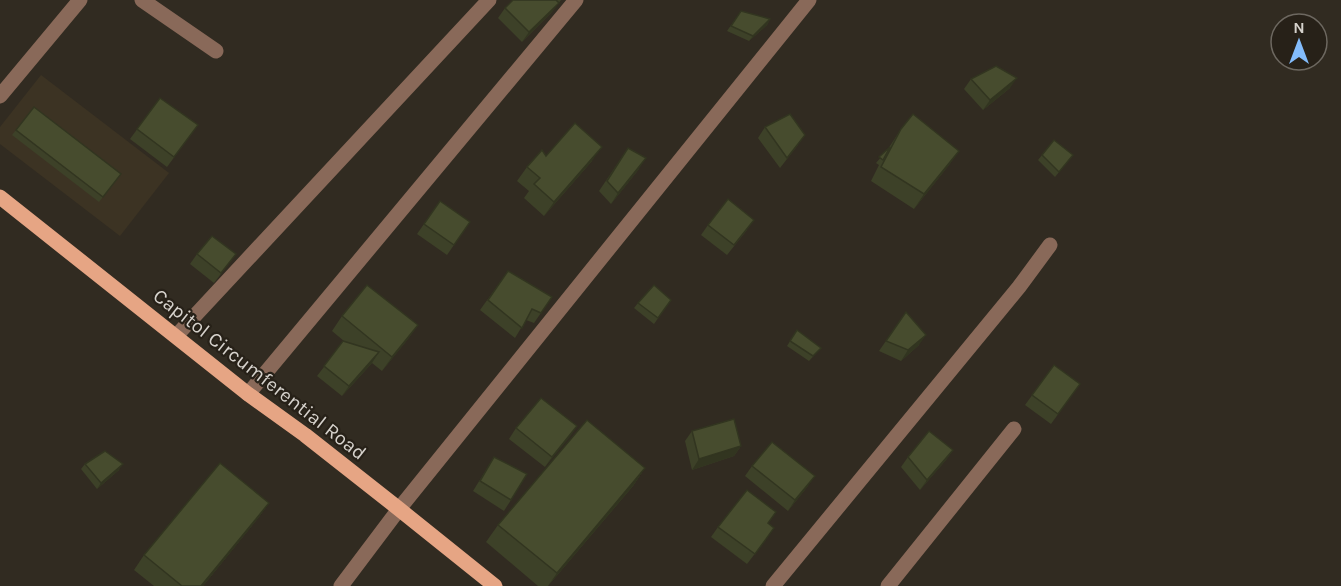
<svg xmlns="http://www.w3.org/2000/svg" width="1341" height="586" font-family="Karla,sans-serif">
	<style>
		.built { fill: #3c3323 }
		.lines { fill: none; stroke-linecap: round; stroke-linejoin: round }
		.minor { stroke: #896959; stroke-width: 15 }
		.major { stroke: #e6a584; stroke-width: 15 }
		.wall { fill: #3d4128 }
		.shaded-wall { fill: #323520 }
		.building { fill: #474c2e; stroke: #323520; stroke-width: 1.5 }
		.labels { text-anchor: middle; stroke-width: 4.5; stroke-linejoin: round; paint-order: stroke }
		.street-label { font-size: 20px; fill: #d6d2cc; stroke: #272118 }
	</style>
	<rect width="100%" height="100%" fill="#312b21"/>
	<polygon class="built" points="41,75 169,173 120,236 0,144 0,127"/>
	<g class="lines">
		<g class="minor">
			<polyline points="142,0 216,51"/>
			<polyline points="0,96 80,0"/>
			<polyline points="176,336 489,0"/>
			<polyline points="248,394 576,0"/>
			<polyline points="341,586 399,509 809,0"/>
			<polyline points="773,586 1019,287 1050,245"/>
			<polyline points="888,586 1014,429"/>
		</g>
		<polyline class="major" points="0,197 248,394 305,435 399,509 495,586"/>
	</g>
	<g class="wall">
		<polygon points="513,0 561,0 551,13 522,42 498,18 505,8"/>
		<polygon points="741,11 770,19 767,25 749,41 727,31"/>
		<polygon points="971,79 1010,88 983,110 964,89"/>
		<polygon points="160,98 198,125 167,167 130,139"/>
		<polygon points="34,107 121,174 99,202 12,135"/>
		<polygon points="765,127 798,145 780,168 758,138"/>
		<polygon points="901,129 959,151 949,165 914,209 871,181 879,165 876,163 888,149"/>
		<polygon points="628,148 639,169 611,204 599,191"/>
		<polygon points="1042,155 1069,160 1055,177 1038,160"/>
		<polygon points="546,156 592,161 544,216 524,198 529,191 517,181 527,167"/>
		<polygon points="440,201 470,222 447,255 417,234"/>
		<polygon points="708,225 747,230 727,255 701,235"/>
		<polygon points="197,254 236,254 214,283 190,264"/>
		<polygon points="508,271 552,297 534,323 526,320 515,338 480,310"/>
		<polygon points="671,300 654,324 634,308 638,303"/>
		<polygon points="906,312 919,345 901,361 879,351"/>
		<polygon points="342,316 418,325 408,339 382,371 372,363 342,396 317,376 344,341 332,331"/>
		<polygon points="797,330 821,348 809,361 787,346"/>
		<polygon points="1054,365 1080,384 1051,424 1025,405"/>
		<polygon points="577,426 545,467 509,439 516,428"/>
		<polygon points="692,431 741,446 734,456 692,470 685,441"/>
		<polygon points="953,450 946,460 920,490 901,467 908,457"/>
		<polygon points="494,457 511,500 504,511 473,491"/>
		<polygon points="85,464 119,470 97,489 81,469"/>
		<polygon points="752,466 808,486 788,511 745,476"/>
		<polygon points="645,468 633,486 548,586 538,586 486,542 498,525"/>
		<polygon points="269,503 259,517 203,586 154,586 134,570 144,555"/>
		<polygon points="768,523 767,538 747,564 711,537 718,527"/>
	</g>
	<g class="shaded-wall">
		<polygon points="559,3 551,13 522,42 529,32"/>
		<polygon points="770,19 767,25 749,41 753,36"/>
		<polygon points="1017,78 1010,88 983,110 990,100"/>
		<polygon points="602,147 592,161 544,216 554,202"/>
		<polygon points="959,151 949,165 914,209 924,194"/>
		<polygon points="646,158 639,169 611,204 618,193"/>
		<polygon points="418,325 408,339 382,371 392,357"/>
		<polygon points="926,335 919,345 901,361 908,350"/>
		<polygon points="379,352 372,363 342,396 349,386"/>
		<polygon points="577,426 570,437 545,467 552,457"/>
		<polygon points="741,446 734,456 692,470 699,459"/>
		<polygon points="953,450 946,460 920,490 927,480"/>
		<polygon points="123,464 119,470 97,489 101,483"/>
		<polygon points="645,468 633,486 548,586 557,573"/>
		<polygon points="815,476 808,486 788,511 795,500"/>
		<polygon points="269,503 259,517 203,586 201,586"/>
	</g>
	<g class="building">
		<polygon points="513,0 556,0 559,3 529,32 505,8"/>
		<polygon points="741,11 770,19 753,36 731,26"/>
		<polygon points="996,66 1017,78 990,100 971,79"/>
		<polygon points="160,98 198,125 174,157 137,129"/>
		<polygon points="34,107 121,174 103,197 16,130"/>
		<polygon points="790,114 805,135 787,158 765,127"/>
		<polygon points="913,114 959,151 924,194 881,167 901,129"/>
		<polygon points="575,123 602,147 554,202 534,184 540,178 527,167 542,150 546,156"/>
		<polygon points="1054,140 1073,155 1059,172 1042,155"/>
		<polygon points="890,147 883,160 879,157"/>
		<polygon points="628,148 646,158 618,193 607,181"/>
		<polygon points="728,199 754,220 734,245 708,225"/>
		<polygon points="440,201 470,222 454,245 424,224"/>
		<polygon points="212,236 236,254 221,273 197,254"/>
		<polygon points="508,271 552,297 541,313 532,309 522,328 488,300"/>
		<polygon points="367,285 418,325 392,357 342,316"/>
		<polygon points="654,285 671,300 658,318 638,303"/>
		<polygon points="906,312 926,335 908,350 886,341"/>
		<polygon points="797,330 821,348 813,356 790,341"/>
		<polygon points="343,341 379,352 349,386 324,366"/>
		<polygon points="1054,365 1080,384 1058,414 1032,395"/>
		<polygon points="541,398 577,426 552,457 516,428"/>
		<polygon points="734,419 741,446 699,459 692,431"/>
		<polygon points="587,420 645,468 557,573 498,525"/>
		<polygon points="929,431 953,450 927,480 908,457"/>
		<polygon points="772,442 815,476 795,500 752,466"/>
		<polygon points="105,451 123,464 101,483 85,464"/>
		<polygon points="494,457 527,474 511,500 480,481"/>
		<polygon points="220,463 269,503 201,586 182,586 144,555"/>
		<polygon points="747,490 776,512 768,523 774,528 755,554 718,527"/>
	</g>
	<g class="labels">
		<g class="street-label">
			<text transform="translate(260 374) rotate(38)" y="7">Capitol Circumferential Road</text>
		</g>
	</g>
	<g transform="translate(1299 42)"><circle r="28" fill="#272118" stroke="#6d6860" stroke-width="1.5"/>
	<path d="M0-4.5L10 22L0 15L-10 22Z" fill="#83bcfb"/>
	<text y="-9" font-size="16" font-weight="bold" text-anchor="middle" fill="#d6d2cc">N</text>
	</g>
</svg>
